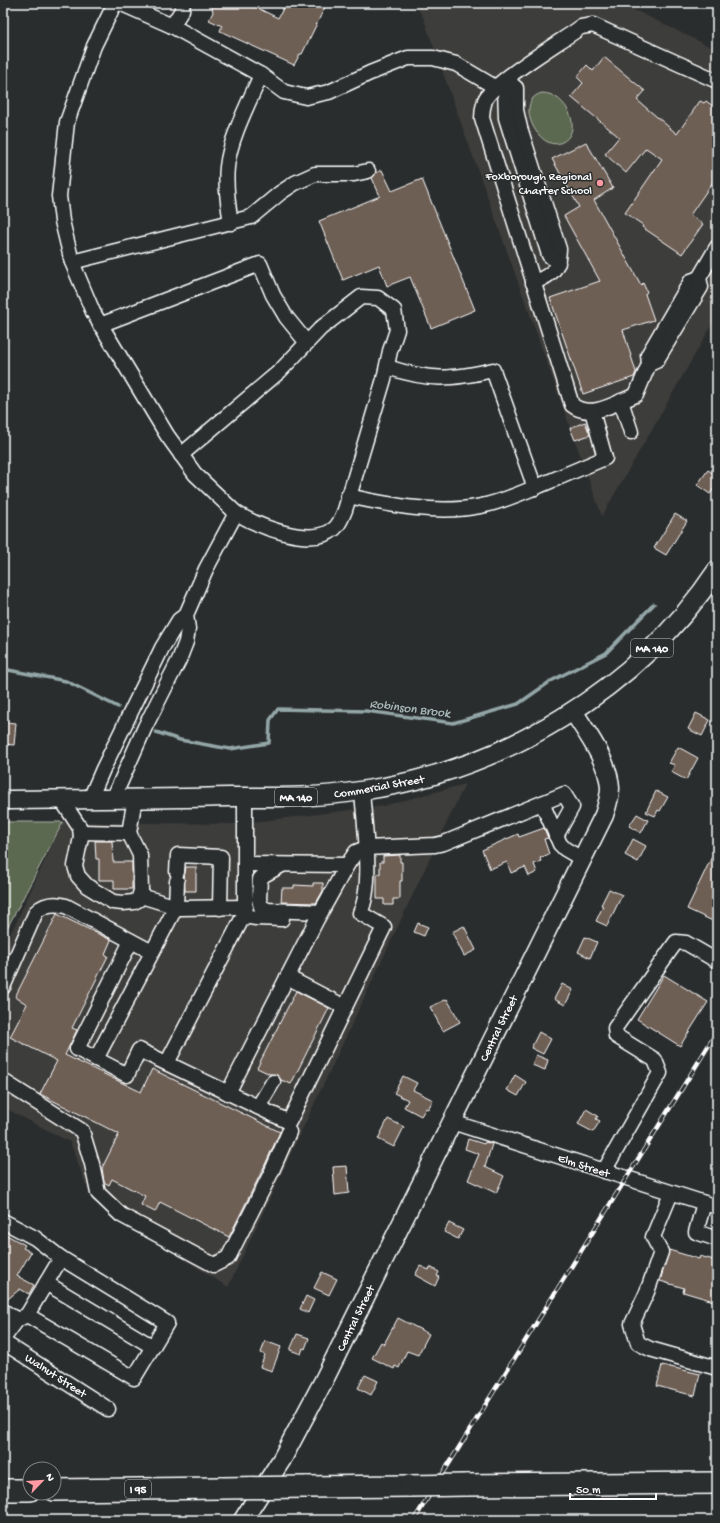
<svg xmlns="http://www.w3.org/2000/svg" width="720" height="1523" font-family="'Gochi Hand',sans-serif">
	<style>
		.built { fill: #3e3c3a }
		.green { fill: #5c6951; stroke: #aeb4a8 }
		.lines { fill: none; stroke-linecap: round; stroke-linejoin: round }
		.stream { stroke: #94a7a8; stroke-width: 3.5 }
		.building { fill: #6e5e55; stroke: #fff }
		.minor-casing { stroke: #fff; stroke-width: 17 }
		.major-casing { stroke: #fff; stroke-width: 21 }
		.highway-casing { stroke: #fff; stroke-width: 24 }
		.minor { stroke: #2a2d2e; stroke-width: 14 }
		.major { stroke: #2a2d2e; stroke-width: 18 }
		.highway { stroke: #2a2d2e; stroke-width: 21 }
		.rail-casing { stroke: #fff; stroke-width: 4.5 }
		.rail { stroke: #2a2d2e; stroke-width: 3; stroke-dasharray: 9; stroke-linecap: butt }
		.highway-bridge-casing { stroke: #fff; stroke-width: 24; stroke-linecap: butt }
		.highway-bridge { stroke: #2a2d2e; stroke-width: 21 }
		.poi-dot { fill: #ff9aa2; stroke: #2a2d2e; stroke-width: 1.5 }
		.labels { text-anchor: middle; stroke-width: 3; stroke-linejoin: round; paint-order: stroke }
		.shield { fill: #2a2d2e; stroke: #bfc0c0; stroke-width: 1 }
		.shield-label { font-size: 11px; font-weight: bold; fill: #fff }
		.poi-label { font-size: 12px; fill: #fff; stroke: #2a2d2e; text-anchor: end }
		.street-label { font-size: 12px; fill: #fff; stroke: #2a2d2e }
		.water-label { font-size: 13px; font-style: italic; fill: #a6b6b6; stroke: #2a2d2e }
	</style>
	<rect width="100%" height="100%" fill="#2a2d2e"/>
	<filter id="ink" filterUnits="userSpaceOnUse"><feTurbulence type="fractalNoise" baseFrequency=".025" numOctaves="2"/><feDisplacementMap in="SourceGraphic" scale="8" xChannelSelector="R" yChannelSelector="G"/><feConvolveMatrix kernelMatrix="1 2 1 2 8 2 1 2 1" color-interpolation-filters="sRGB"/></filter>
	<g filter="url(#ink)">
		<g class="built">
			<polygon points="414,3 620,3 717,50 717,316 602,516 423,17"/>
			<polygon points="465,784 228,1287 92,1201 70,1142 3,1107 3,950 63,822 237,824 383,806"/>
		</g>
		<g class="green">
			<path d="M542,93C568,93 585,134 560,143C538,151 513,100 542,93Z"/>
			<polygon points="3,822 63,822 3,936"/>
		</g>
		<g class="lines">
			<g class="stream">
				<polyline points="714,627 717,629"/>
				<polyline points="3,669 66,681 118,707"/>
				<polyline points="156,732 180,740 230,749 269,743 270,720 278,709 366,711 453,723 518,704 551,681 606,653 654,604"/>
			</g>
		</g>
		<g class="building">
			<polygon points="211,3 247,3 278,18 286,3 327,3 302,54 300,54 294,65 220,31 222,26 209,20 213,12"/>
			<polygon points="604,57 645,91 637,100 677,134 700,101 704,103 706,101 717,109 717,176 690,215 703,224 682,254 642,227 643,225 625,213 662,159 646,148 626,173 605,154 619,137 571,97 583,83 577,77 587,65 593,71"/>
			<polygon points="586,142 613,188 594,200 641,285 643,283 647,292 645,294 654,320 623,330 636,372 634,377 583,394 550,298 600,281 564,216 579,207 552,159"/>
			<polygon points="382,170 392,191 422,179 475,310 431,328 410,277 387,286 379,265 343,280 319,221 380,196 372,178 376,173"/>
			<polygon points="585,422 590,435 575,440 570,428"/>
			<polygon points="708,470 717,476 717,484 710,494 697,485"/>
			<polygon points="675,514 687,521 666,555 654,548"/>
			<polygon points="696,713 710,720 702,736 688,729"/>
			<polygon points="3,722 16,723 14,745 3,744"/>
			<polygon points="678,747 698,758 686,780 671,772 675,765 669,763"/>
			<polygon points="656,791 668,797 660,811 658,810 655,816 646,812"/>
			<polygon points="637,814 648,820 641,833 629,826"/>
			<polygon points="544,828 548,838 544,839 549,854 540,858 541,861 534,864 537,872 529,876 525,867 511,873 507,862 490,869 482,850 518,834 519,837"/>
			<polygon points="633,839 646,846 638,862 625,855"/>
			<polygon points="95,841 112,841 113,862 132,862 132,889 114,889 114,880 99,880 99,859 96,859"/>
			<polygon points="717,846 717,923 687,909"/>
			<polygon points="400,855 400,862 402,862 402,881 400,881 400,899 393,899 393,905 384,905 384,899 377,899 377,874 380,874 380,862 383,862 383,856"/>
			<polygon points="186,867 196,867 196,891 185,891 184,877"/>
			<polygon points="313,883 323,883 323,891 316,903 281,902 282,888 294,888 294,885 313,886"/>
			<polygon points="609,889 622,895 607,926 596,921 603,906 601,905"/>
			<polygon points="57,914 111,940 105,954 108,956 72,1028 77,1030 65,1055 141,1092 152,1069 280,1132 263,1169 229,1237 160,1202 155,1212 141,1205 145,1196 112,1179 109,1185 104,1182 102,1168 119,1134 40,1094 57,1061 10,1037 27,1004 15,997"/>
			<polygon points="418,923 428,927 424,936 414,932"/>
			<polygon points="464,926 476,950 464,956 452,932"/>
			<polygon points="585,937 597,942 590,958 578,952"/>
			<polygon points="664,975 708,1002 680,1046 637,1019"/>
			<polygon points="562,984 573,990 565,1005 554,999"/>
			<polygon points="296,991 329,1008 291,1084 281,1080 277,1075 270,1074 257,1068"/>
			<polygon points="447,999 460,1022 443,1031 430,1007"/>
			<polygon points="539,1032 551,1039 543,1054 531,1048"/>
			<polygon points="536,1055 548,1060 545,1070 532,1065"/>
			<polygon points="515,1075 526,1082 518,1096 507,1090"/>
			<polygon points="403,1076 417,1083 413,1090 433,1100 428,1109 426,1108 421,1116 404,1107 408,1100 394,1093"/>
			<polygon points="586,1109 598,1116 596,1119 600,1121 593,1132 578,1124"/>
			<polygon points="388,1119 404,1127 394,1147 378,1139"/>
			<polygon points="468,1139 484,1144 485,1142 492,1144 485,1167 504,1176 496,1193 468,1180 479,1154 465,1149"/>
			<polygon points="347,1166 349,1193 335,1195 333,1167"/>
			<polygon points="449,1223 463,1230 458,1239 444,1232"/>
			<polygon points="3,1233 25,1245 23,1248 31,1252 17,1276 34,1285 29,1294 20,1289 3,1303"/>
			<polygon points="669,1250 699,1259 700,1256 717,1261 717,1302 683,1292 684,1288 660,1281"/>
			<polygon points="420,1266 429,1270 430,1267 439,1272 437,1276 439,1277 435,1286 415,1275"/>
			<polygon points="322,1272 337,1279 329,1295 314,1288"/>
			<polygon points="306,1296 314,1300 308,1313 300,1309"/>
			<polygon points="398,1318 429,1334 418,1355 407,1351 399,1368 395,1366 394,1369 372,1358 381,1342 384,1344"/>
			<polygon points="297,1334 309,1338 305,1349 303,1348 301,1354 290,1350"/>
			<polygon points="265,1341 281,1347 272,1371 260,1367 265,1355 261,1353"/>
			<polygon points="662,1365 700,1374 695,1396 657,1386"/>
			<polygon points="365,1375 378,1381 371,1395 358,1388"/>
		</g>
		<g class="lines">
			<defs>
				<g id="minor">
					<path d="M120,3L172,26L261,75C249,102 230,138 227,167C225,185 228,205 231,223"/>
					<polyline points="172,26 182,10 183,3"/>
					<polyline points="261,75 284,92 306,97 329,92 370,73 408,58 433,58 456,64 495,87"/>
					<path d="M510,76L511,84L516,88V110L520,128L559,249C558,271 553,274 533,283"/>
					<polyline points="511,84 505,88 506,118 549,255 558,263"/>
					<polyline points="72,262 251,217 280,193 295,183 315,174 354,174 368,171"/>
					<path d="M699,278L691,281L648,355L649,364L636,395C617,402 591,420 572,405L482,118C482,112 483,106 485,100C493,82 562,41 581,27L593,25L717,81"/>
					<polyline points="100,325 260,264 273,295 286,317 307,343"/>
					<polyline points="649,364 656,361 701,287 699,278 717,247"/>
					<path d="M387,367C430,381 450,380 493,370L535,488"/>
					<polyline points="621,401 631,432"/>
					<path d="M181,455L280,371L321,328L361,297L378,298L394,310L397,330L390,351L384,379L345,510C342,517 340,524 334,529C311,548 258,526 236,513"/>
					<path d="M348,496C390,505 438,515 481,506C502,502 521,493 541,485C562,476 584,467 605,458L592,411"/>
					<polyline points="61,799 80,828 81,837 75,866 78,876 87,886 113,902 123,903 134,902 138,900 141,891 140,855 129,833 135,798"/>
					<polyline points="90,799 103,769 162,648 179,620 186,615 206,569 236,513 195,474 167,435 93,312 72,262 62,221 59,196 67,122 94,46 115,3"/>
					<polyline points="113,799 145,727 179,660 186,642 188,629 186,615"/>
					<polyline points="542,803 560,844 565,849 582,859"/>
					<polyline points="81,832 129,833"/>
					<polyline points="246,864 347,865"/>
					<polyline points="282,865 264,875 260,879 259,899 261,907 268,910 321,912"/>
					<polyline points="177,872 178,855 221,857 220,908"/>
					<polyline points="141,896 180,908 246,907"/>
					<polyline points="244,916 256,918 282,919"/>
					<path d="M131,941L77,1049L127,1075L139,1050L289,1122L384,927L360,913C374,885 364,823 362,791"/>
					<polyline points="287,977 345,1007"/>
					<path d="M3,987L36,912C44,904 55,903 66,906L152,952"/>
					<polyline points="96,1059 176,907 177,881"/>
					<polyline points="167,1063 245,913 245,797"/>
					<polyline points="3,1081 82,1131 92,1164 98,1193 121,1215 214,1265 228,1258 271,1173 289,1132"/>
					<polyline points="228,1093 317,919 347,865 356,852 366,848 435,845 444,843 564,794 572,807 556,836"/>
					<polyline points="258,1107 273,1082"/>
					<polyline points="452,1122 717,1207"/>
					<polyline points="604,1171 660,1073 655,1060 616,1036 615,1028 676,942 686,943 717,961"/>
					<polyline points="671,1193 653,1237 661,1252 647,1292 632,1324 638,1343 650,1349 717,1368"/>
					<polyline points="704,1203 696,1232 717,1239"/>
					<polyline points="3,1221 35,1238 61,1258"/>
					<polyline points="46,1283 153,1347"/>
					<polyline points="3,1311 17,1320"/>
					<polyline points="3,1339 17,1320 27,1315 61,1258 167,1323 134,1378 27,1315"/>
					<polyline points="3,1342 108,1409"/>
				</g>
				<g id="major">
					<path d="M3,800C78,799 154,799 229,797C273,797 317,798 360,791C502,771 637,690 717,570"/>
					<path d="M243,1520L282,1459L323,1382L604,815C607,806 610,797 610,788C609,762 586,732 573,711"/>
				</g>
				<g id="highway">
					<polyline points="465,1485 717,1483"/>
					<polyline points="306,1487 410,1486"/>
					<polyline points="3,1490 30,1490"/>
					<polyline points="54,1490 222,1488"/>
				</g>
			</defs>
			<use href="#minor" class="minor-casing"/>
			<use href="#major" class="major-casing"/>
			<use href="#highway" class="highway-casing"/>
			<use href="#minor" class="minor"/>
			<use href="#major" class="major"/>
			<use href="#highway" class="highway"/>
			<defs>
				<polyline id="rail" points="414,1520 717,1032"/>
			</defs>
			<use href="#rail" class="rail-casing"/>
			<use href="#rail" class="rail"/>
			<defs>
				<g id="highway-bridge">
					<polyline points="410,1486 465,1485"/>
					<polyline points="222,1488 306,1487"/>
				</g>
			</defs>
			<use href="#highway-bridge" class="highway-bridge-casing"/>
			<use href="#highway-bridge" class="highway-bridge"/>
		</g>
	</g>
	<circle class="poi-dot" cx="600" cy="183" r="4"/>
	<g class="labels">
		<g class="shield">
			<rect x="631" y="639" width="42" height="18" rx="3"/>
			<rect x="275" y="788" width="42" height="18" rx="3"/>
			<rect x="125" y="1480" width="26" height="18" rx="3"/>
		</g>
		<g class="shield-label">
			<text x="652" y="652">MA 140</text>
			<text x="296" y="801">MA 140</text>
			<text x="138" y="1493">I 95</text>
		</g>
		<g class="poi-label">
			<text x="592" y="180">Foxborough Regional<tspan x="592" dy="14">Charter School</tspan></text>
		</g>
		<g class="street-label">
			<text transform="translate(379 786) rotate(-10)" y="4">Commercial Street</text>
			<text transform="translate(498 1028) rotate(-64)" y="4">Central Street</text>
			<text transform="translate(584 1165) rotate(18)" y="4">Elm Street</text>
			<text transform="translate(355 1318) rotate(-64)" y="4">Central Street</text>
			<text transform="translate(56 1375) rotate(33)" y="4">Walnut Street</text>
		</g>
		<g class="water-label">
			<text transform="translate(410 707) rotate(7)" y="5">Robinson Brook</text>
		</g>
	</g>
	<rect width="720" height="1523" fill="none" stroke="#2a2d2e" stroke-width="16"/>
	<rect x="8" y="8" width="704" height="1507" fill="none" stroke="#fff" stroke-width="1.5" filter="url(#ink)"/>
	<g transform="translate(42 1481) rotate(65)"><circle r="19" fill="#2a2d2e" stroke="#7f8182"/>
	<path d="M0-3L7 15L0 10L-7 15Z" fill="#ff9aa2"/>
	<text y="-6" font-size="11" font-weight="bold" text-anchor="middle" fill="#ffffff">N</text>
	</g>
	<path d="M570 1493v6h86v-6" fill="none" stroke="#ffffff" stroke-width="2"/>
	<text x="576" y="1493" font-size="12" fill="#ffffff" stroke="#2a2d2e" stroke-width="3" paint-order="stroke">50 m</text>
</svg>
